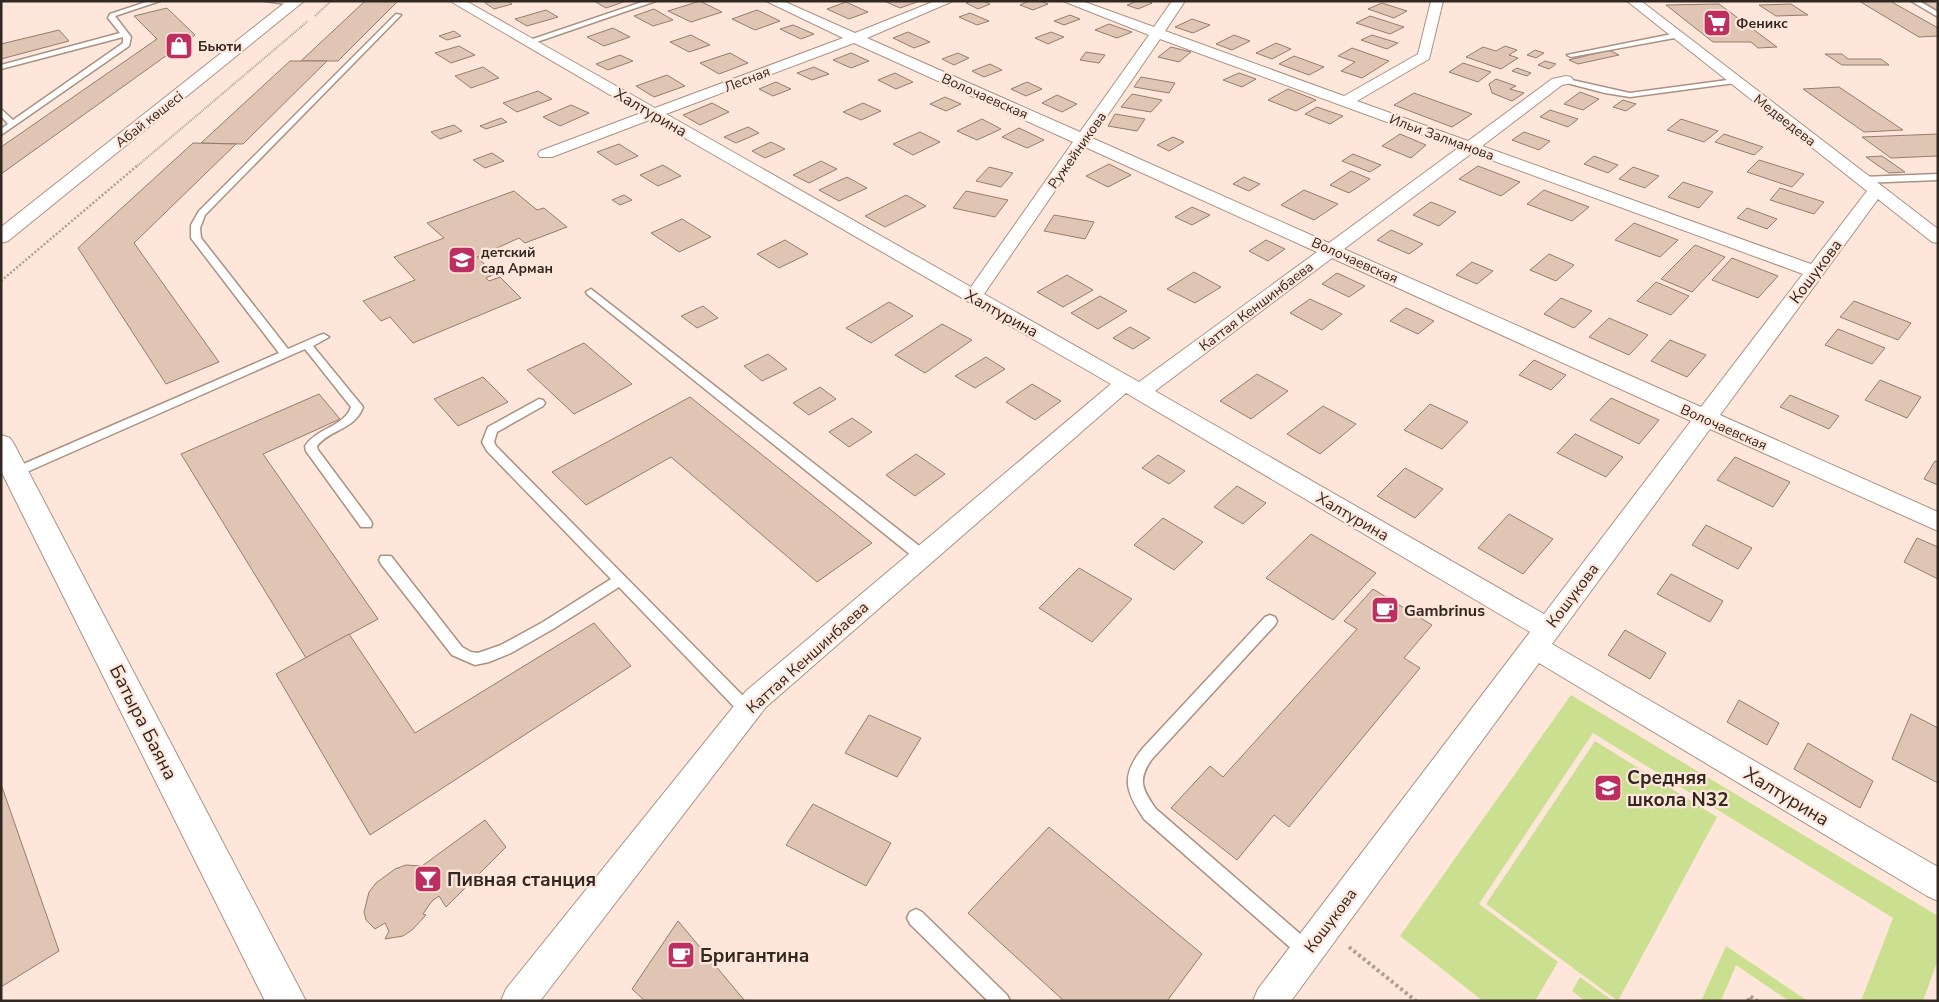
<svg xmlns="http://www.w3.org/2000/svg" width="1939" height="1002" font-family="'Nunito Sans',sans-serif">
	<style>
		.green { fill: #cbdf91 }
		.building { fill: #e0c5b4; stroke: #957c6d }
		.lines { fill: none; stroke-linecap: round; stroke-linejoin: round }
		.service-casing { stroke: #ab9181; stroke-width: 3 }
		.minor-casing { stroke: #ab9181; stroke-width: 2 }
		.tertiary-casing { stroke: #ab9181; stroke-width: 2 }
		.path-far2 { stroke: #b09e93; stroke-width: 2; stroke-dasharray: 1 1; stroke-linecap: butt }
		.path-far1 { stroke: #b09e93; stroke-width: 2.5; stroke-dasharray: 2 2; stroke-linecap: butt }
		.path { stroke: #b09e93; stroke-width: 4; stroke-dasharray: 3 3; stroke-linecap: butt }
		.service { fill: #fff; fill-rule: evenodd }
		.minor { fill: #fff; fill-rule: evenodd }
		.tertiary { fill: #fff; fill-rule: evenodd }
		.labels { text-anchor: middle; stroke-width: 4.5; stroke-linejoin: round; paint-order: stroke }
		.far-poi-label { font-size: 14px; font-weight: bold; fill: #322822; stroke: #fee7da; text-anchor: start }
		.far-street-label { font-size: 14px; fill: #322822; stroke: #fee7da }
		.street-label { font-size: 16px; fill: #322822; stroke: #fee7da }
		.poi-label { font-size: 16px; font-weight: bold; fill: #322822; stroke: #fee7da; text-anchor: start }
		.near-street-label { font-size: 19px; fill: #322822; stroke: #fee7da }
		.near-poi-label { font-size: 19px; font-weight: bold; fill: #322822; stroke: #fee7da; text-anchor: start }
	</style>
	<rect width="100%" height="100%" fill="#fee7da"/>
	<g class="green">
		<polygon points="1571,695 1938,916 1938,959 1923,1001 1861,1001 1893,918 1593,733 1479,904 1558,962 1535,1001 1483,1001 1400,936"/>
		<polygon points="1595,741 1717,817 1618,1001 1486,904"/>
		<polygon points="1726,946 1808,1001 1789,1001 1736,965 1721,1001 1701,1001"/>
		<polygon points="1580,977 1613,1001 1585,1001 1572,991"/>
	</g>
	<g class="building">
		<polygon points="365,1 398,1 338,61 301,61"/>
		<polygon points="508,1 512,4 494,9 484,2"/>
		<polygon points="594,1 626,1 606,8"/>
		<polygon points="700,1 722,12 691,22 668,11"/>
		<polygon points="884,1 915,1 917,2 900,8"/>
		<polygon points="972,1 983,1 990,4 978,9 966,3"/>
		<polygon points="1029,1 1040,1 1048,4 1033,10 1020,5"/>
		<polygon points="1137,1 1147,1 1152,3 1138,9 1127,5"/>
		<polygon points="1859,1 1890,1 1938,28 1938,36 1919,37"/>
		<polygon points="1922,1 1938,1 1938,11"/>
		<polygon points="846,2 868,12 849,19 827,9"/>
		<polygon points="1382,3 1407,11 1394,18 1368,9"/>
		<polygon points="1719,4 1777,47 1758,48 1751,42 1713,42 1666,5"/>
		<polygon points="1791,4 1808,15 1776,16 1759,5"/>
		<polygon points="167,8 195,35 1,174 1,147 157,39 134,16"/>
		<polygon points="654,9 673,20 653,26 634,16"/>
		<polygon points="546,10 558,17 527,26 515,19"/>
		<polygon points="757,10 780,21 755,30 732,19"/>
		<polygon points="970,13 989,21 977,25 959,17"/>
		<polygon points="1070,15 1080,19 1064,25 1054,21"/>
		<polygon points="1370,16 1404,27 1390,34 1356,23"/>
		<polygon points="1192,19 1210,25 1193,33 1175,27"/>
		<polygon points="1109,24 1132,32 1117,38 1095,30"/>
		<polygon points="793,25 814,34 801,39 780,29"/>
		<polygon points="613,28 630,37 604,46 587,37"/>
		<polygon points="59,30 69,41 1,59 1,44"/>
		<polygon points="454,31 461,36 447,40 439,36"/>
		<polygon points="908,32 930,42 914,48 893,38"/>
		<polygon points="1051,32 1064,37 1048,44 1035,38"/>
		<polygon points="691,35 710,45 689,52 670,42"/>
		<polygon points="1234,35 1250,41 1232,50 1216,44"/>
		<polygon points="1372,35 1398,43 1387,49 1361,40"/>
		<polygon points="1276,43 1291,49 1272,59 1256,53"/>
		<polygon points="459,46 475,55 451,63 435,53"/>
		<polygon points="1505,46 1517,50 1509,55 1518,58 1501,69 1466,57 1483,47 1496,51"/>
		<polygon points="1171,47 1191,52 1179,62 1158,57"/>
		<polygon points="1352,48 1389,61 1362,78 1341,71 1355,62 1338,56"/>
		<polygon points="1535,50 1544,53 1536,58 1527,55"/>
		<polygon points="1609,50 1619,55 1578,64 1569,60"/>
		<polygon points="1086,52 1105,55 1099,63 1080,60"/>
		<polygon points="730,53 748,63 719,74 700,63"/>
		<polygon points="851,53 869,61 851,68 833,60"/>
		<polygon points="958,53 969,58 954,65 942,59"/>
		<polygon points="1825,54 1842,54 1848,59 1881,59 1889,65 1842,65"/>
		<polygon points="620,55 633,61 608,70 596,64"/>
		<polygon points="1294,56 1324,67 1309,75 1279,64"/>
		<polygon points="290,61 327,61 243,144 201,143"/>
		<polygon points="1545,61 1556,64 1549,69 1538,65"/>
		<polygon points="1463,63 1491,72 1478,82 1449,72"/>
		<polygon points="990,64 1002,70 984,77 972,71"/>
		<polygon points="483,67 499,78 471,88 455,76"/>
		<polygon points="814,67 829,74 812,80 797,73"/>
		<polygon points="1517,68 1531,73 1527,76 1512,71"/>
		<polygon points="895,73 913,82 896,89 878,80"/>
		<polygon points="1239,73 1256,79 1242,87 1223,80"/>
		<polygon points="667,75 685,86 654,97 636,86"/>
		<polygon points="1141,77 1175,83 1169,93 1134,87"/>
		<polygon points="1496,79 1516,86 1510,89 1524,93 1512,101 1492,93 1489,84"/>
		<polygon points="776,82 791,89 773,96 759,89"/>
		<polygon points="1027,82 1042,89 1026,96 1011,89"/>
		<polygon points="1839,87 1903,130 1864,132 1803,89"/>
		<polygon points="1288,89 1316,100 1296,111 1268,100"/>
		<polygon points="538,91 552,99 517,112 503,103"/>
		<polygon points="1580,92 1599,99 1583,110 1564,104"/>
		<polygon points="1414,93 1472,114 1452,127 1394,105"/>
		<polygon points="1132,94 1162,100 1151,112 1121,107"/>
		<polygon points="1057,95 1077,104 1062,112 1042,103"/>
		<polygon points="945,97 961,104 946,111 930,104"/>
		<polygon points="1623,100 1636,104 1626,111 1613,107"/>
		<polygon points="712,103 729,112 700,125 683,115"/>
		<polygon points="863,103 881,111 861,120 843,112"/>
		<polygon points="571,105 589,113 560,126 543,117"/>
		<polygon points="1317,107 1343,116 1330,124 1305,114"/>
		<polygon points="1550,110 1578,119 1568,127 1540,117"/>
		<polygon points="1115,114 1145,119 1137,131 1108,126"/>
		<polygon points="501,118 507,122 486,129 480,126"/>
		<polygon points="982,119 1001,129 977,140 957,131"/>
		<polygon points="1681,119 1718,131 1704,142 1667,130"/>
		<polygon points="454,125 462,131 440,139 431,132"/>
		<polygon points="748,127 759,133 736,143 724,137"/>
		<polygon points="1019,128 1044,140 1027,148 1002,137"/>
		<polygon points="920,132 940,142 913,155 893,144"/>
		<polygon points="1524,132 1550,141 1539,150 1512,140"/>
		<polygon points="1400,134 1426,145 1411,158 1382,146"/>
		<polygon points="1724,134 1763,147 1754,155 1715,142"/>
		<polygon points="1938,134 1938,156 1891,158 1862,137"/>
		<polygon points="1173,137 1184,142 1169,151 1157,145"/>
		<polygon points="771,142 785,149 765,158 752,151"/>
		<polygon points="193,143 236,144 134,243 219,362 166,384 78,248"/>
		<polygon points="619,144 638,156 616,165 597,152"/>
		<polygon points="492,153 504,161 485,168 473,160"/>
		<polygon points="1353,154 1381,165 1370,172 1342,161"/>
		<polygon points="1594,156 1618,165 1608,173 1584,164"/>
		<polygon points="1882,156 1905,172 1889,173 1866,157"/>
		<polygon points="1759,160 1804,174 1792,187 1747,172"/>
		<polygon points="821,161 837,169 809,183 793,175"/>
		<polygon points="1109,164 1131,175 1108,187 1086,176"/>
		<polygon points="663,165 681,176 658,186 640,175"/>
		<polygon points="1478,166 1520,182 1501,196 1459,179"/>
		<polygon points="989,167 1013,173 1001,187 976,181"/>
		<polygon points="1633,167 1659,176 1645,188 1619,179"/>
		<polygon points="1351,171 1370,179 1349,193 1330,185"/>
		<polygon points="847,177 867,188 839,201 819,190"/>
		<polygon points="1244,177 1260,184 1249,191 1233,184"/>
		<polygon points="1683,182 1713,192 1699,208 1668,197"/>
		<polygon points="1780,188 1824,202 1814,214 1770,200"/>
		<polygon points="1304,190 1338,204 1314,220 1281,205"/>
		<polygon points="1544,190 1589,207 1572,221 1527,204"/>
		<polygon points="514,191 537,210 544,208 567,227 525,243 519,238 477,257 495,274 486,278 489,281 500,277 521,298 413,343 390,317 381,321 363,301 415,280 394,257 444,238 427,223"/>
		<polygon points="966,191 1008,200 995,217 953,208"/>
		<polygon points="624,195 632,200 620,205 612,200"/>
		<polygon points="906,195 926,206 885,227 865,216"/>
		<polygon points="1431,202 1456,212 1439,226 1413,215"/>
		<polygon points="1192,207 1210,215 1192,225 1175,217"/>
		<polygon points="1747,208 1777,219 1767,229 1737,218"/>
		<polygon points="1054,215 1094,222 1085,239 1044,231"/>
		<polygon points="682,219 711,237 679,252 651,233"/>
		<polygon points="1634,223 1678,240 1660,257 1615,240"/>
		<polygon points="1391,230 1423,244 1409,254 1377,240"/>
		<polygon points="785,240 808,254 779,268 757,254"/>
		<polygon points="1266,240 1285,249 1268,261 1249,251"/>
		<polygon points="1695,245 1725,257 1692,292 1661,279"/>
		<polygon points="1549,254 1574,265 1556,281 1530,270"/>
		<polygon points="1732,258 1778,276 1758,298 1712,280"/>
		<polygon points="1472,262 1493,271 1477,284 1456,275"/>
		<polygon points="1194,272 1221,287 1195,303 1167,289"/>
		<polygon points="1337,273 1365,286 1349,297 1322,284"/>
		<polygon points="1067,275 1093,290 1063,307 1037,292"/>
		<polygon points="1656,282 1689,296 1671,315 1637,301"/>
		<polygon points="1100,296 1127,311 1098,329 1071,313"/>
		<polygon points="1561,298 1592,311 1574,328 1544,314"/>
		<polygon points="1310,299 1342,314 1322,330 1290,313"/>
		<polygon points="1854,301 1911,323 1898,340 1840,317"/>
		<polygon points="889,302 913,316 871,343 846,328"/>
		<polygon points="703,306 718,318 697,328 681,316"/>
		<polygon points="1406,308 1434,321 1418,334 1390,321"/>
		<polygon points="1609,318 1648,335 1629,355 1589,337"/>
		<polygon points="942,324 972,340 925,373 895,355"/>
		<polygon points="1130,327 1150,338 1133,349 1113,338"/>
		<polygon points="1838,329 1885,348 1872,364 1825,345"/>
		<polygon points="1670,340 1706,355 1687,377 1651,361"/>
		<polygon points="584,343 632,384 574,414 527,370"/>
		<polygon points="768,354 787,369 762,381 744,366"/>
		<polygon points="986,357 1005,369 975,388 955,376"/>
		<polygon points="1534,360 1566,375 1551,390 1519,375"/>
		<polygon points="1257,374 1288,391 1251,419 1220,401"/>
		<polygon points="483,377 508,402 458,426 434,399"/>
		<polygon points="1880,380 1921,397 1907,418 1865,400"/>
		<polygon points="1032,384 1061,401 1035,420 1006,402"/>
		<polygon points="820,387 836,399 809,415 793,403"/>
		<polygon points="319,394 340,419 263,454 378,619 306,658 181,454"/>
		<polygon points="1790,395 1839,416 1829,429 1780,407"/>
		<polygon points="690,397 872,543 817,582 671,457 586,505 552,472"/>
		<polygon points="1611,398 1659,420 1639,444 1590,420"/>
		<polygon points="1430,404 1468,422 1442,449 1404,430"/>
		<polygon points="1323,406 1356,424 1320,454 1287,434"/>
		<polygon points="852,418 872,432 849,447 829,432"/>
		<polygon points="1575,434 1623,457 1606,477 1557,453"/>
		<polygon points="916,454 945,474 915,496 886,475"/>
		<polygon points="1158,455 1185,471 1169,484 1142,468"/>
		<polygon points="1735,457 1790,482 1773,507 1717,480"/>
		<polygon points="1935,461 1938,462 1938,485 1924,479"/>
		<polygon points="1405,468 1443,489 1415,518 1377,496"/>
		<polygon points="1237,486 1266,503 1243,524 1214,507"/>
		<polygon points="1509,514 1553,539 1523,574 1478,548"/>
		<polygon points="1163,518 1203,542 1174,570 1134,545"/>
		<polygon points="1706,525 1752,548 1738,569 1692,545"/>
		<polygon points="1311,534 1376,573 1333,620 1266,578"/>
		<polygon points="1917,538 1938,547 1938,579 1904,562"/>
		<polygon points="1079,568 1132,599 1092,642 1039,608"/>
		<polygon points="1671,574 1723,601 1710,622 1657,594"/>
		<polygon points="1373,589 1432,625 1404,658 1420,668 1289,827 1274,815 1237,860 1171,808 1210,766 1223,777 1357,629 1344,621"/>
		<polygon points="594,623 631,666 370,835 276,674 349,634 415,733"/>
		<polygon points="1625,630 1666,653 1650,679 1608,655"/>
		<polygon points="1739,700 1779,723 1767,745 1727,722"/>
		<polygon points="1911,714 1938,728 1938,783 1892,759"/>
		<polygon points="869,715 921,738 897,777 845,753"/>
		<polygon points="1808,743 1873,781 1860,808 1794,769"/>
		<polygon points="1,784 59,951 1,987"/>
		<polygon points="813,804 891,843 866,886 786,845"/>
		<polygon points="485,820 506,847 446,907 439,896 432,901 423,914 426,915 412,930 403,936 385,939 389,931 385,923 375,929 366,920 364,912 369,892 376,883 395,869 406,865 422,866"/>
		<polygon points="1049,827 1202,954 1167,1001 1064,1001 968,913"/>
		<polygon points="678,921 745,1001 645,1001 632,989"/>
	</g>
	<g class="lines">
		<defs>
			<g id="service">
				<polygon points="149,1 160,1 115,16 131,37 129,46 1,135 1,129 8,124 1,116 1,109 13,120 123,43 123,37 1,69 1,65 120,33 108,18 110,14"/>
				<polygon points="265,1 296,1 298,3 295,5"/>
				<polygon points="645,1 656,1 531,44 524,42"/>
				<polygon points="1911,1 1919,1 1938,12 1938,17"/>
				<path d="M396,14L401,15L205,215L200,228L201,238L288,349L320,335L324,334L329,337L313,346L363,407C355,430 330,429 317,446L318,450L371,521L372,524L371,527H361L306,451L305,446C317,428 345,426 351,407L305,349L20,475H12L10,472L12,469L279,353L191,238V225L199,211Z"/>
				<polygon points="1677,33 1681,35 1680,37 1571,57 1567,55"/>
				<polygon points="1563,78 1630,93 1735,79 1739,81 1735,83 1630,97 1605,93 1563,82"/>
				<polygon points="1938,174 1938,180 1862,183 1858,180 1862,177"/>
				<polygon points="591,289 927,552 929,556 927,560 917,560 587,294 586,292"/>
				<polygon points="539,399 543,400 545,403 543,406 497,432 494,442 496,446 752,705 754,710 752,715 747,716 742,715 619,587 553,629 511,653 489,662 475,665 452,655 381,564 379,560 381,556 391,556 462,647 471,652 478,653 501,645 543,622 611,579 487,451 482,442 488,427"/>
				<path d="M1270,615L1275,617L1277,621L1275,625L1152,759C1137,780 1142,789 1156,809L1313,945L1316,951L1313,957L1307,960L1301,957L1144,819C1126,792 1120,777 1142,749L1265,617Z"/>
				<polygon points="916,909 922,912 1007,995 1010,1001 988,1001 910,924 907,918 910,912"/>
			</g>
			<path id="minor" d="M450,1H466L655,108L843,38L766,1H783L855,33L935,1H953L867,38L1080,132L1149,35L1063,1H1082L1154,27L1172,1H1185L1165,31L1344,96L1418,54L1431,1H1443L1429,59L1357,101L1468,141L1552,79L1566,76L1571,77L1573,80L1571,83L1562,85L1482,146L1811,264L1867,191L1627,1H1641L1938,229V243L1932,242L1878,199L1720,415L1938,512V531L1710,429L1552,644L1938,867V901L1927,896L1539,663L1291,1001H1253L1258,989L1530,632L1126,393L766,707L540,1001H501L506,989L746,691L1111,384L652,119L552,157H540L538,154L540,151L641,113ZM1160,39L1458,148L1329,243L1092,138ZM854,43L1073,142L971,287L666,114ZM1085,147L1317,252L1139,382L984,294ZM1472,153L1803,274L1701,407L1344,249ZM1332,258L1691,421L1544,614L1155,391Z"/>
			<g id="tertiary">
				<polygon points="287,1 304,1 8,241 1,243 1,227"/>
				<polygon points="1,435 10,438 14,444 306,1001 265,1001 1,471"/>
			</g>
		</defs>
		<use href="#service" class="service-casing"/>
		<use href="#minor" class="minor-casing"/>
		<use href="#tertiary" class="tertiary-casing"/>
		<g class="path-far2">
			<polyline points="315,16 331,1"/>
			<polyline points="136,167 308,21"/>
		</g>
		<polyline class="path-far1" points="1,281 138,165"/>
		<g class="path">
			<polyline points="1349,947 1416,1001"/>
			<polyline points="1748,1001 1750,996 1757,1001"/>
		</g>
		<use href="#service" class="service"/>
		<use href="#minor" class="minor"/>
		<use href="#tertiary" class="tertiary"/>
	</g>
	<defs>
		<symbol id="supermarket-square" viewBox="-11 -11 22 22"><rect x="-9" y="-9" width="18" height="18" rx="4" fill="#bc2f60" stroke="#fee7da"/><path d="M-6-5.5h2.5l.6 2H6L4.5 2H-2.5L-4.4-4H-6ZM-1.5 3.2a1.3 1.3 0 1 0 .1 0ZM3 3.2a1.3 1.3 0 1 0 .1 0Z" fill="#fff"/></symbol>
		<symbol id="shop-square" viewBox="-11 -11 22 22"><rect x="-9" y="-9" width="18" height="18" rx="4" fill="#bc2f60" stroke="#fee7da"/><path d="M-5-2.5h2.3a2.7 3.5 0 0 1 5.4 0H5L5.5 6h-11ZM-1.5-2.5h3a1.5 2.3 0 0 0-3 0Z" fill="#fff"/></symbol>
		<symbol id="school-square" viewBox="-11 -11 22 22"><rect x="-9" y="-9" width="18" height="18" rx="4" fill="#bc2f60" stroke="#fee7da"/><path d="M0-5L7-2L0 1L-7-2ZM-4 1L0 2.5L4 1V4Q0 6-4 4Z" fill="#fff"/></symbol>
		<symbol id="cafe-square" viewBox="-11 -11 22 22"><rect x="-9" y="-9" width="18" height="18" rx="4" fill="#bc2f60" stroke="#fee7da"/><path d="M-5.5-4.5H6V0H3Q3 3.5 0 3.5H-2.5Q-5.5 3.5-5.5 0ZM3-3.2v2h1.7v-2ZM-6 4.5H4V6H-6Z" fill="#fff"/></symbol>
		<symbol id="bar-square" viewBox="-11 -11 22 22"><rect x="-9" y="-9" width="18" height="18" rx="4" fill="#bc2f60" stroke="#fee7da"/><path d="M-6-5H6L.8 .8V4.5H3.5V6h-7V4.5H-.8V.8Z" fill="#fff"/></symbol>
	</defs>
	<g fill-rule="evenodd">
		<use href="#supermarket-square" x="1701" y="7" width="32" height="32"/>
		<use href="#shop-square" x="163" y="30" width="32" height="32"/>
		<use href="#school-square" x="446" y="244" width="32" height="32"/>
		<use href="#cafe-square" x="1369" y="594" width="32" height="32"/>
		<use href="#school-square" x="1592" y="772" width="32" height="32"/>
		<use href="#bar-square" x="412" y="863" width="32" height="32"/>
		<use href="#cafe-square" x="665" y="939" width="32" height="32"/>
	</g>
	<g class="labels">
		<g class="far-poi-label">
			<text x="1736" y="28">Феникс</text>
			<text x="198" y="51">Бьюти</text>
			<text x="481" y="257">детский<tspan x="481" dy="16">сад Арман</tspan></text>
		</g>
		<g class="far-street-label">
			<text transform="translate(747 79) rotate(-21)" y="5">Лесная</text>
			<text transform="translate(985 96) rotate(24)" y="5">Волочаевская</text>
			<text transform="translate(149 119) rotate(-38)" y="5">Абай көшесі</text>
			<text transform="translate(1785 120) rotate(38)" y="5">Медведева</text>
			<text transform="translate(1442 137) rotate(20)" y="5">Ильи Залманова</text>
			<text transform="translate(1077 150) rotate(-55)" y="5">Ружейникова</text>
			<text transform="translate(1355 260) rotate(24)" y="5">Волочаевская</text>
			<text transform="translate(1256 306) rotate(-37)" y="5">Каттая Кеншинбаева</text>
			<text transform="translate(1724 427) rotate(24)" y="5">Волочаевская</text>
		</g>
		<g class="street-label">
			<text transform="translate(651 112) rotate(30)" y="6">Халтурина</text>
			<text transform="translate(1815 271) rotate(-53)" y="6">Кошукова</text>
			<text transform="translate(1002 313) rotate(29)" y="6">Халтурина</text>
			<text transform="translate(1353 516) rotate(30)" y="6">Халтурина</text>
			<text transform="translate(1572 595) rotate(-53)" y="6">Кошукова</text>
			<text transform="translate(807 657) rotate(-42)" y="6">Каттая Кеншинбаева</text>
			<text transform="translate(1330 920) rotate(-53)" y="6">Кошукова</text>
		</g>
		<g class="poi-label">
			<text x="1404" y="616">Gambrinus</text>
		</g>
		<g class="near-street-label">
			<text transform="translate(144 722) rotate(63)" y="7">Батыра Баяна</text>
			<text transform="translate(1787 796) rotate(31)" y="7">Халтурина</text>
		</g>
		<g class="near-poi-label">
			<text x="1627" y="784">Средняя<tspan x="1627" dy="22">школа N32</tspan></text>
			<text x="447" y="886">Пивная станция</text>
			<text x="700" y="962">Бригантина</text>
		</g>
	</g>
	<rect width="1939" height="1002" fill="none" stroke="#322822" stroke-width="5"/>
</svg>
